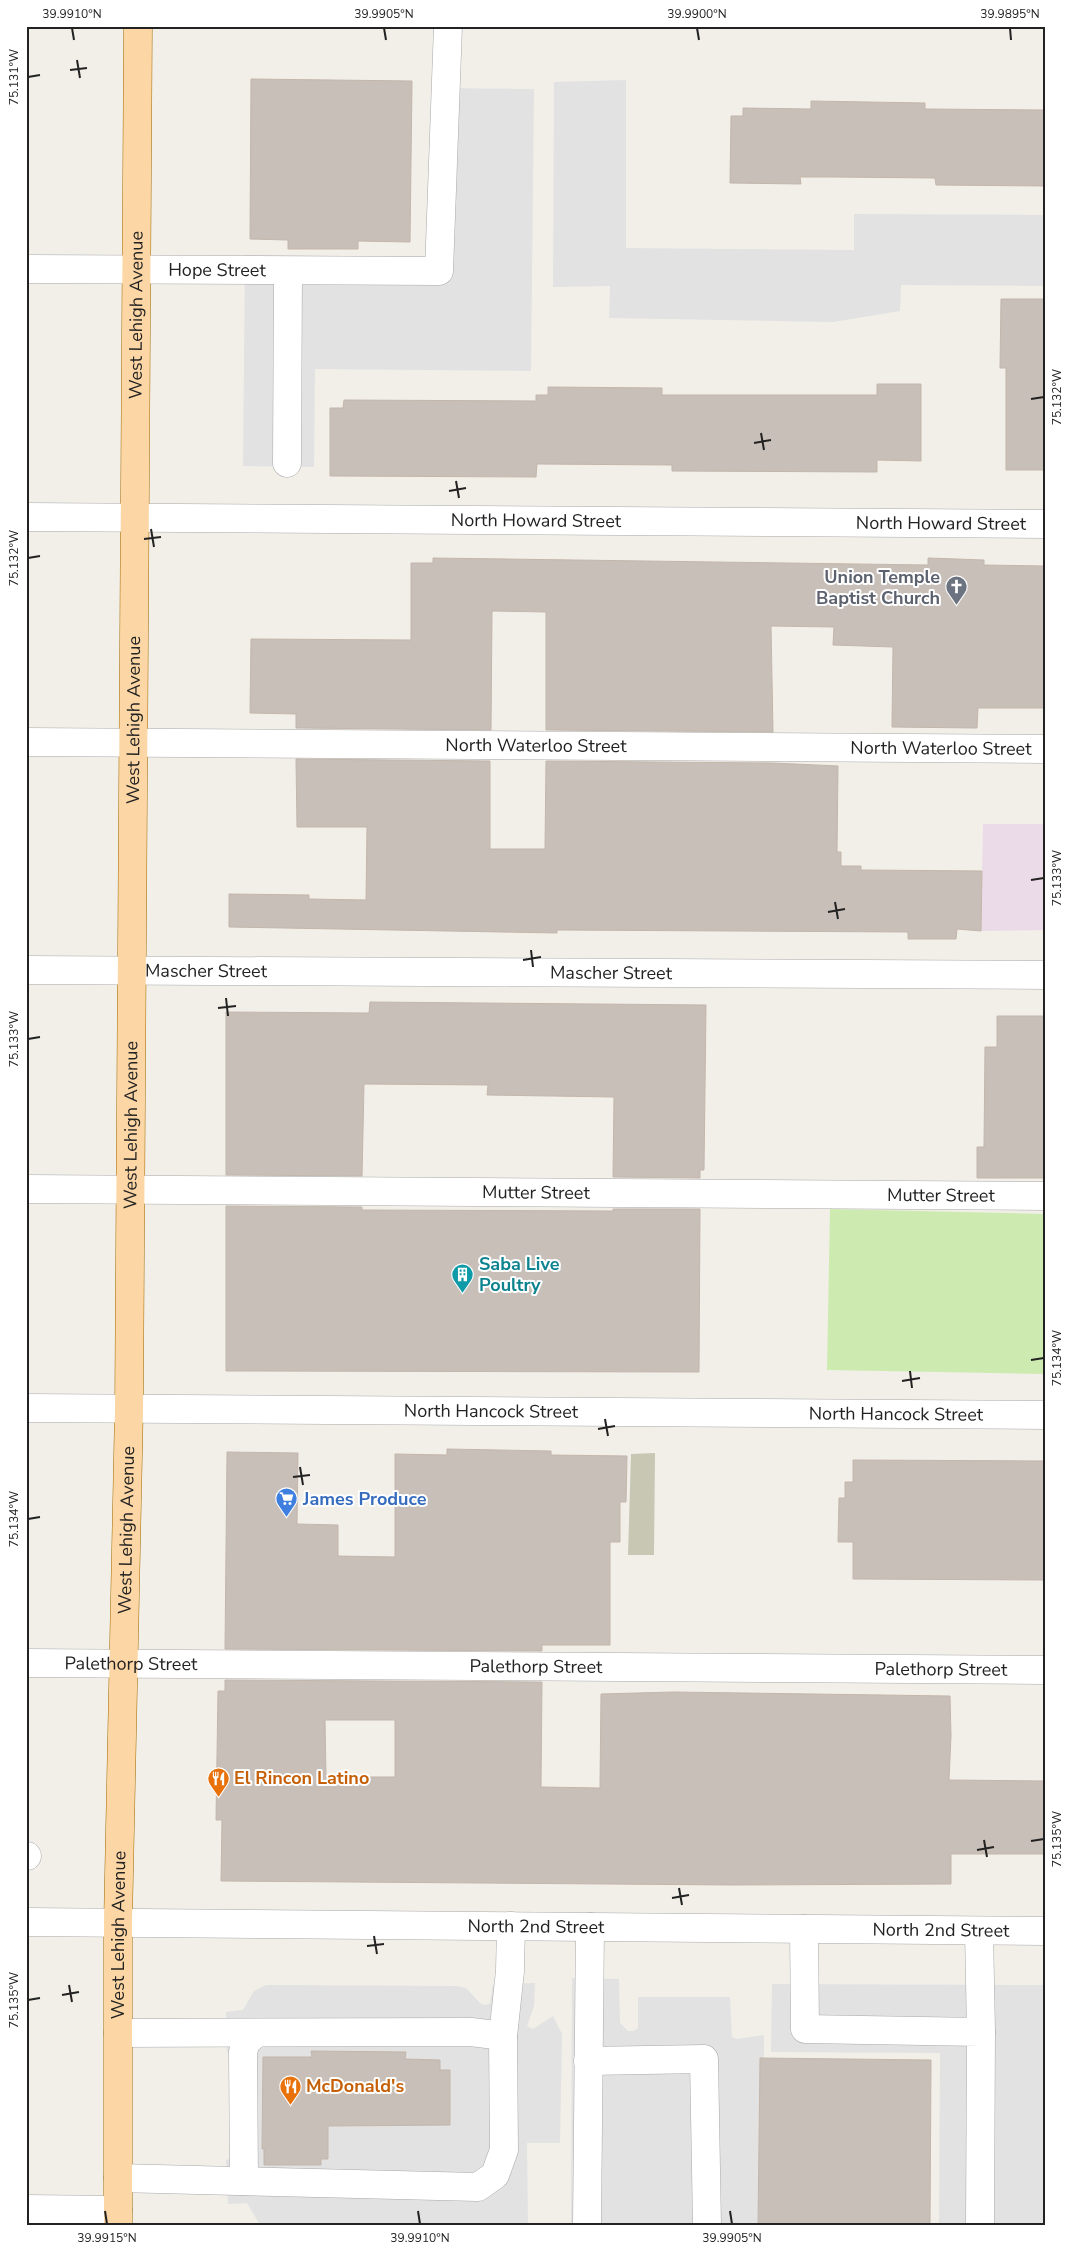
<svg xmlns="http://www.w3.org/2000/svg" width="1071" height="2251" font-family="'Nunito Sans',sans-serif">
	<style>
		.industrial { fill: #ebdbe8 }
		.construction { fill: #c7c7b4 }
		.grass { fill: #cdebb0 }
		.parking { fill: #e2e2e2 }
		.building { fill: #c7bfb8; stroke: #c4b6ab; fill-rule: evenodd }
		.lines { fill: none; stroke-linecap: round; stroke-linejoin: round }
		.minor-casing { stroke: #a9a9a9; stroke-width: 29 }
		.major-casing { stroke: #a06b00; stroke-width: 29 }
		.minor { stroke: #fff; stroke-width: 28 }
		.major { stroke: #fcd6a4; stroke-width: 28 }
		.ticks { fill: none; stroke: #222; stroke-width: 2 }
		.labels { text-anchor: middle; stroke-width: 4; stroke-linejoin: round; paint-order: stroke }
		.street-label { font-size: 18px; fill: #222; stroke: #fff }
		.worship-label { font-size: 18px; font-weight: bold; fill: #5b616d; stroke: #fff; text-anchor: end }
		.culture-label { font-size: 18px; font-weight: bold; fill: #0d838f; stroke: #fff; text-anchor: start }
		.shop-label { font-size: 18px; font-weight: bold; fill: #366cbe; stroke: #fff; text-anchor: start }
		.food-label { font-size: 18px; font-weight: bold; fill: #c56008; stroke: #fff; text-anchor: start }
		.neatline { fill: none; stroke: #222; stroke-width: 2 }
		.ticks-label { font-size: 12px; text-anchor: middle; fill: #222 }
	</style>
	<rect width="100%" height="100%" fill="#f2efe9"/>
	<polygon class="industrial" points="983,824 1045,824 1045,930 981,931"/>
	<polygon class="construction" points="655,1453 654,1555 628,1555 631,1454"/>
	<polygon class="grass" points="830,1209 1045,1214 1045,1374 827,1370"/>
	<g class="parking">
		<polygon points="626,80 626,248 854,250 854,214 1045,215 1045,286 901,285 900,311 833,322 609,318 610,286 553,287 554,82"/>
		<polygon points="432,88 534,89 531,371 315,369 314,467 243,466 245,255 431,257"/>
		<polygon points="572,1978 619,1979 620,2023 628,2031 634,2031 638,2028 638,1997 730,1997 732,2037 737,2039 764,2035 763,2225 571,2225"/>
		<polygon points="535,1983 534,2006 527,2026 533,2029 553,2016 562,2034 560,2143 527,2143 528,2225 260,2225 247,2203 228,2204 226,2160 233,2158 233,2053 227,2052 226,2012 243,2010 254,1991 266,1985 457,1986 466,1988 481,2004 486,2005 490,2003 493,1984"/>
		<polygon points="772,1984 1045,1985 1045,2225 939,2225 940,2053 771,2052"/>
	</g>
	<g class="building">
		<polygon points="251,79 412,81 410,242 358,241 358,249 288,249 288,240 250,239"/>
		<polygon points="811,101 925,103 925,109 1045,110 1045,186 936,185 935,178 834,177 800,177 801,184 730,183 731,116 743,116 743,108 811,109"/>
		<polygon points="1001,299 1045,299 1045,470 1006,470 1006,368 1000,368"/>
		<polygon points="877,384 921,384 921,461 877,460 877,472 672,471 672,465 537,464 536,477 330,476 330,408 343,408 344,400 536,401 536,395 548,395 548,387 662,388 662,395 877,395"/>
		<polygon points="433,558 928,565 928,558 984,560 984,565 1045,566 1045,708 978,708 977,728 892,727 893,647 833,645 834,627 771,626 773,732 546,730 546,612 492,611 491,730 296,728 296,714 250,713 251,639 411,640 411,563 433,563"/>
		<polygon points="296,759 490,761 490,849 545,849 546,761 773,763 838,766 837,852 841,852 841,866 861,866 861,870 982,871 981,931 957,929 956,939 908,939 908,932 557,930 557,933 229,927 229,894 309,895 309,899 366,900 367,827 297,827"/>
		<polygon points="370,1002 706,1005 704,1170 700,1170 700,1178 613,1177 614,1097 487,1095 488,1085 364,1084 362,1176 226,1175 226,1012 369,1013"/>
		<polygon points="997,1016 1045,1016 1045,1178 977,1178 977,1147 984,1147 985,1047 997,1047"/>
		<polygon points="226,1206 362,1207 362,1210 613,1211 613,1209 700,1209 699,1372 226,1371"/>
		<polygon points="447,1449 551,1451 551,1455 627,1456 626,1502 620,1502 620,1542 610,1542 610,1645 542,1645 542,1651 225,1649 227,1452 298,1453 297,1524 338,1525 338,1556 395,1557 395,1454 447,1455"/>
		<polygon points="853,1460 1045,1461 1045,1580 853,1579 853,1542 838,1542 839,1498 845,1498 845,1482 853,1482"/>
		<path d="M225,1680L542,1682L541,1787L600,1788L601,1694L674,1692L950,1696L951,1736L949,1780L1045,1781V1854H951V1884L734,1885L221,1881L222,1820H216L218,1691H225ZM325,1720H395V1777H326Z"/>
		<polygon points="311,2051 406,2052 405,2059 440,2060 440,2070 450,2070 450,2125 328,2126 328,2159 321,2159 321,2165 264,2165 264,2149 262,2149 263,2057 312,2057"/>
		<polygon points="760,2058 931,2060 930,2225 758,2225"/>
	</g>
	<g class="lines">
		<defs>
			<g id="minor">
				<path id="s1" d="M26,269L439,271L448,26"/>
				<polyline points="287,463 288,271"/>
				<path id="s2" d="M26,517L1045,524"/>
				<path id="s3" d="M26,742L1045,749"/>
				<path id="s4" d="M26,970L1045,975"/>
				<path id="s5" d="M26,1189L1045,1196"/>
				<path id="s6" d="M26,1408L1045,1415"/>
				<path id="s7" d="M26,1663L1045,1670"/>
				<polyline points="26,1856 27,1856"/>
				<path id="s8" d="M26,1922L1045,1931"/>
				<polyline points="804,1929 805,2029 981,2032 980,2225"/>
				<polyline points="979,1931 981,2032"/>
				<polyline points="118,2033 471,2032 503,2036 504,2150 495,2175 478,2187 118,2178"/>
				<polyline points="503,2036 510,1971 511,1926"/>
				<polyline points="588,2061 704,2059 707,2225"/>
				<polyline points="244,2181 243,2052 246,2042 256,2033"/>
				<polyline points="26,2209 118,2210"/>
				<polyline points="587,2225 590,1927"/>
			</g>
			<g id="major">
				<path id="s9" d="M118,2225V1922L129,1409L138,26"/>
			</g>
		</defs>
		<use href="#minor" class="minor-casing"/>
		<use href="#major" class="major-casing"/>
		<use href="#minor" class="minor"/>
		<use href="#major" class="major"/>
	</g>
	<path class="ticks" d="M72,28L74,40M384,28L386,40M697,28L699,40M1010,28L1011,40M77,60L80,78M70,70L87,68M28,77L40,75M1031,399L1044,397M761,433L764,450M754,443L771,440M456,481L459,498M449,491L466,488M151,529L154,547M144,539L161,537M28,558L40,556M1031,880L1044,878M835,902L838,919M828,912L845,909M531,950L533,967M523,960L541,957M226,998L228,1016M218,1008L236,1006M28,1039L40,1037M1031,1360L1044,1358M910,1371L912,1388M902,1381L920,1378M605,1419L608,1436M598,1429L615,1426M300,1467L303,1485M293,1477L310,1475M28,1519L40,1517M984,1840L987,1857M1031,1841L1044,1839M977,1850L994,1847M679,1888L682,1905M672,1898L689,1895M374,1936L377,1954M367,1946L384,1944M69,1985L72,2002M62,1995L79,1992M28,2000L40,1998M105,2211L107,2224M418,2211L420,2224M730,2211L732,2224"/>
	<defs>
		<symbol id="church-pin" viewBox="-11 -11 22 30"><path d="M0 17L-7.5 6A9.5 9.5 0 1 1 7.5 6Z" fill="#6b7280" stroke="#fff"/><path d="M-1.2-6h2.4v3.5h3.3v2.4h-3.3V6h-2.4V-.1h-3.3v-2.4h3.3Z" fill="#fff"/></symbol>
		<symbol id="building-pin" viewBox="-11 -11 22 30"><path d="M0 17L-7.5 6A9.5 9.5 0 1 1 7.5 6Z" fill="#0f9aa8" stroke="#fff"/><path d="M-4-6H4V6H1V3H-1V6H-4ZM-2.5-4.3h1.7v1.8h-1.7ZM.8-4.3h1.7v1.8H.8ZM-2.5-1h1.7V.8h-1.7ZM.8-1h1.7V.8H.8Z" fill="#fff"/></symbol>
		<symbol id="supermarket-pin" viewBox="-11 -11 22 30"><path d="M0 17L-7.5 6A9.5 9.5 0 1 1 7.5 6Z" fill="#3f7fe0" stroke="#fff"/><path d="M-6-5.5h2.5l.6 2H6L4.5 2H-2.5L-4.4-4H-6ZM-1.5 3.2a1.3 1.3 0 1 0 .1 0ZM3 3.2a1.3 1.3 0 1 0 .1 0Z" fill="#fff"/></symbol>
		<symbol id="restaurant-pin" viewBox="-11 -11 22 30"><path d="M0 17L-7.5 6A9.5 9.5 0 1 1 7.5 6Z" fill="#e8710a" stroke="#fff"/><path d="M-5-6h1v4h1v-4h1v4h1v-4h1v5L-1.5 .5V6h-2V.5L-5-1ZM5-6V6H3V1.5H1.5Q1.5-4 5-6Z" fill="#fff"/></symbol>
	</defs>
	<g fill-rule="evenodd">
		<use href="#church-pin" x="944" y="574" width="25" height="34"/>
		<use href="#building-pin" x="450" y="1262" width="25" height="34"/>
		<use href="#supermarket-pin" x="274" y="1486" width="25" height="34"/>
		<use href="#restaurant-pin" x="206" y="1766" width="25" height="34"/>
		<use href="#restaurant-pin" x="278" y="2074" width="25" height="34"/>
	</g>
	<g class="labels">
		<g class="street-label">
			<text dy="6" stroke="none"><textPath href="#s1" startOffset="191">Hope Street</textPath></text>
			<text dy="6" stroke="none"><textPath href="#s9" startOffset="1910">West Lehigh Avenue</textPath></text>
			<text dy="6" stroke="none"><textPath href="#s2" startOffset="510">North Howard Street</textPath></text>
			<text dy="6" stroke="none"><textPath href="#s2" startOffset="915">North Howard Street</textPath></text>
			<text dy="6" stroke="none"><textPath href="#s9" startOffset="1505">West Lehigh Avenue</textPath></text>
			<text dy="6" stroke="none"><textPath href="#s3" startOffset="510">North Waterloo Street</textPath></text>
			<text dy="6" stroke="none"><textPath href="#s3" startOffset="915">North Waterloo Street</textPath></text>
			<text dy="6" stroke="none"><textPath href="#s4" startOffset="180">Mascher Street</textPath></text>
			<text dy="6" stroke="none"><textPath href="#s4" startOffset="585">Mascher Street</textPath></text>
			<text dy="6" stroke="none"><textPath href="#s9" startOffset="1100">West Lehigh Avenue</textPath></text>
			<text dy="6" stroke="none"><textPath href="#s5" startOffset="510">Mutter Street</textPath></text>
			<text dy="6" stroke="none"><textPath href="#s5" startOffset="915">Mutter Street</textPath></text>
			<text dy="6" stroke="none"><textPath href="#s6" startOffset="465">North Hancock Street</textPath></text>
			<text dy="6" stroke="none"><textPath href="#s6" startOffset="870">North Hancock Street</textPath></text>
			<text dy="6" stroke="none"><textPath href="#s9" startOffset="695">West Lehigh Avenue</textPath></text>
			<text dy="6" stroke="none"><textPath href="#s7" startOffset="105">Palethorp Street</textPath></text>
			<text dy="6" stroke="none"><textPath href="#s7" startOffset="510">Palethorp Street</textPath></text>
			<text dy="6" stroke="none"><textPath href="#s7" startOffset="915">Palethorp Street</textPath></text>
			<text dy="6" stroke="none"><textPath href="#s8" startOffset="510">North 2nd Street</textPath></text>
			<text dy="6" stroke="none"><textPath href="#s8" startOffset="915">North 2nd Street</textPath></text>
			<text dy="6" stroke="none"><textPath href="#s9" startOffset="290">West Lehigh Avenue</textPath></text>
		</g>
		<g class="worship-label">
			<text x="940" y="583">Union Temple<tspan x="940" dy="21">Baptist Church</tspan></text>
		</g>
		<g class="culture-label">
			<text x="479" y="1270">Saba Live<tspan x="479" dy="21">Poultry</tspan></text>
		</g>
		<g class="shop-label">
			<text x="303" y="1505">James Produce</text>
		</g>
		<g class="food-label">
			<text x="234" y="1784">El Rincon Latino</text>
			<text x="306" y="2092">McDonald's</text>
		</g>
	</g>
	<rect width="1071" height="2251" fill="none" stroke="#ffffff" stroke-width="55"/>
	<rect x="28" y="28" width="1016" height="2196" class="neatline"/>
	<g class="ticks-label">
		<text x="72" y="18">39.9910°N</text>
		<text x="384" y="18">39.9905°N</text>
		<text x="697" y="18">39.9900°N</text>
		<text x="1010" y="18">39.9895°N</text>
		<text transform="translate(14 77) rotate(-90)" y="4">75.131°W</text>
		<text transform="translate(1057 397) rotate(-90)" y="4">75.132°W</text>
		<text transform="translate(14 558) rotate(-90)" y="4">75.132°W</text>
		<text transform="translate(1057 878) rotate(-90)" y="4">75.133°W</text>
		<text transform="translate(14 1039) rotate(-90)" y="4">75.133°W</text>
		<text transform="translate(1057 1358) rotate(-90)" y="4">75.134°W</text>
		<text transform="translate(14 1519) rotate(-90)" y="4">75.134°W</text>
		<text transform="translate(1057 1839) rotate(-90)" y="4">75.135°W</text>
		<text transform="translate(14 2000) rotate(-90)" y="4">75.135°W</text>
		<text x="107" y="2242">39.9915°N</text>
		<text x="420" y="2242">39.9910°N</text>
		<text x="732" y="2242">39.9905°N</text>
	</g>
</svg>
